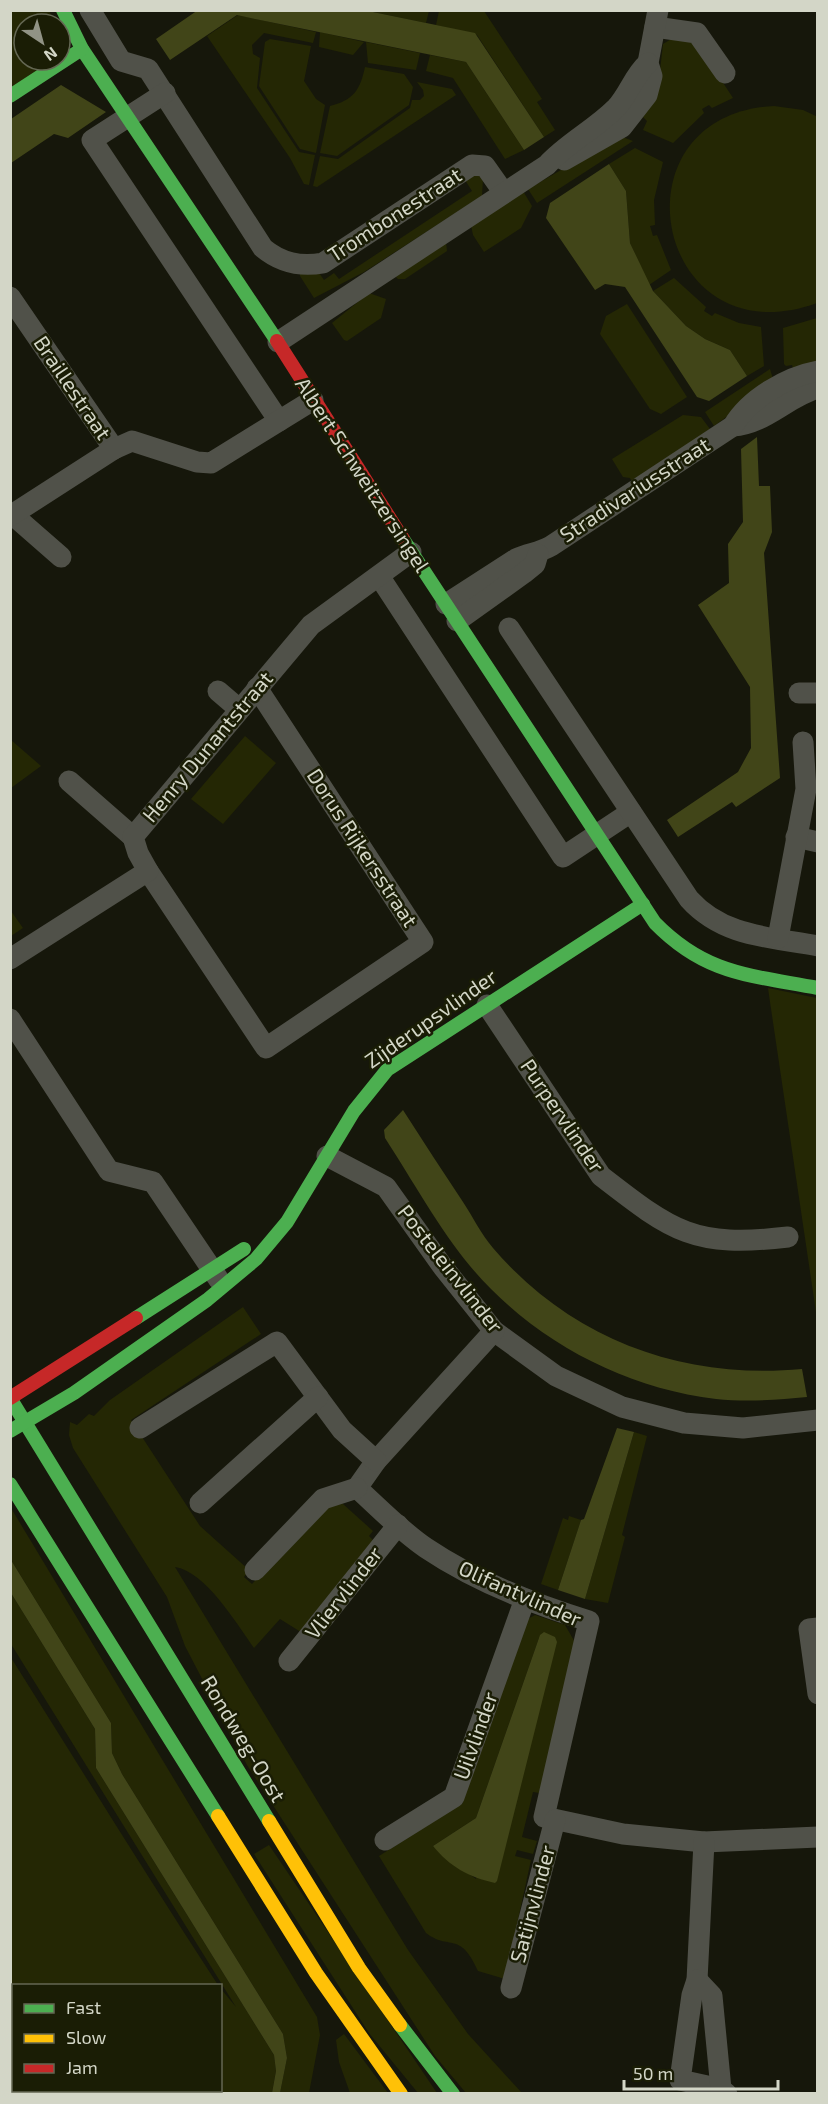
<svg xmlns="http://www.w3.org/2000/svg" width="828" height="2104" font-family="'Exo 2',sans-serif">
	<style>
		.green { fill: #242704; fill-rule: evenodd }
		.water { fill: #414518 }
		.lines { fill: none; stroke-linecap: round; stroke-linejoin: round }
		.street { stroke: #505149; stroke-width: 21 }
		.fast { stroke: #4caf50; stroke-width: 14 }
		.slow { stroke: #ffc107; stroke-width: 14 }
		.jam { stroke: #c62828; stroke-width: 14 }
		.labels { text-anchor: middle; stroke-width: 5; stroke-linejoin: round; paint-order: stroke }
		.street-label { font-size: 21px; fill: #d3d6c7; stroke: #1a1d05 }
	</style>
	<rect width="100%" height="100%" fill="#16170b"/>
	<g class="green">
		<polygon points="11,11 49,11 56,24 24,24 24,60 52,60 11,90"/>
		<polygon points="368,11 429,11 426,23"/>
		<polygon points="439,11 484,11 542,99 537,102 555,130 544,137 477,35 436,25"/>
		<polygon points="238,15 316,32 313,43 264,33 252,45 253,54 260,58 257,88 299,152 315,155 309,185 304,184 290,158 207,36"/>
		<polygon points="320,32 364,42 353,55 319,47"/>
		<polygon points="678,35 695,40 733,98 712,108 709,105 702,109 704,113 673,143 643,130 647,121 643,117 659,79 663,44"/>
		<polygon points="270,39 311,46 304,81 316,99 325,105 316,153 300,149 259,86 265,42"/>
		<polygon points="366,42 420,53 416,70 368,63"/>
		<polygon points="430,55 466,62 524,150 505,159 453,78 426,71"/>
		<path d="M365,67L404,74L413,87L409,105L337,156L320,153L330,106C354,100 360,90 365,67Z"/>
		<polygon points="417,82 452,89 456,95 317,187 313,186 320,156 338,159 410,108 412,100 420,100 424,96 423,90"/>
		<path d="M774,106L803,110L818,117L817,303C655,362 607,115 774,106Z"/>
		<polygon points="620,136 633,141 537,203 528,189"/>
		<polygon points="635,148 663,162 654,200 655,225 650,226 653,236 657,235 671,270 649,285 630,243 626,191 609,164"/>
		<polygon points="475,173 483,179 482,196 364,272 314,298 300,276 300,271 317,270 324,280 334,273 339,279 472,191 465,180"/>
		<polygon points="523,191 532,206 521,228 484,252 473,235 471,225"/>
		<polygon points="446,242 447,251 405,279 398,279 394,275"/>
		<polygon points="674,278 706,307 704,311 712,316 715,313 739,323 761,327 764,366 747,376 730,350 705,339 686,326 653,291"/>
		<polygon points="369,293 386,299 381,318 347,341 344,340 332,323"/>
		<polygon points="627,304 687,397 661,414 650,409 600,334 606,316"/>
		<polygon points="817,318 817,366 794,371 792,365 786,366 784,364 783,328"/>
		<polygon points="770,369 773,379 767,387 714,426 705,412"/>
		<polygon points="683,415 701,417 710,429 632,482 630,478 623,477 612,459"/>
		<polygon points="245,736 276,763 223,824 191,799"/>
		<polygon points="11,740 41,766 11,788 10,788"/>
		<polygon points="11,911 23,928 11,936 10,936"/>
		<polygon points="768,988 817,998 817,1319 770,1002"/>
		<path d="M243,1307L261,1334L131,1420L200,1526L249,1570L244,1577L252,1584L325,1505L343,1504L373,1531L369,1536L375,1542L304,1634L280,1619L254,1648C237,1624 205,1571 175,1567L408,1950L468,2034L522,2093H466L435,2056L247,1765L185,1646L167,1597L73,1448L69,1435L70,1422L77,1425L89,1414L94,1416L110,1400Z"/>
		<polygon points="634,1432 647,1436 622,1535 625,1537 608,1603 585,1599"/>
		<polygon points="11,1508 317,2017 320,2035 309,2093 280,2093 287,2058 283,2034 122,1774 112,1753 111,1723 11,1560"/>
		<polygon points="569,1516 581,1520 558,1590 541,1584 563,1518 568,1520"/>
		<path d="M11,1593L95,1729L96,1768L274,2055L276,2071L272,2093H11L10,1656C79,1766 147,1876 218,1985L14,1986V2090H220L221,1989L236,2007L11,1644Z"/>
		<path d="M535,1615L565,1625L576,1644L540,1793L533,1792L522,1837L537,1841L533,1854L517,1850L515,1856L531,1860L505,1979L478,1971C460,1930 449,1951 426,1933L379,1856L463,1803L460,1799L526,1620ZM540,1635L476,1879L433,1846L476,1818Z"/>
		<polygon points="269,1845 437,2093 418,2093 369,2033 254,1854"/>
		<polygon points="344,2034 388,2093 350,2093 339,2062 336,2040"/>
	</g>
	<g class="water">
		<polygon points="198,10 368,11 475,33 544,137 524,150 466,62 260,20 237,15 170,60 156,39"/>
		<polygon points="61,85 106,112 68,138 54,134 11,163 11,119"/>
		<polygon points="609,164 626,191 630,243 653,291 686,326 705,339 730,350 747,376 709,401 697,397 625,287 605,284 595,290 546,218 550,203"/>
		<polygon points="757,437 759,486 770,486 772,532 764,553 780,778 736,807 732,802 678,837 667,820 738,772 751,748 750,687 698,605 729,583 728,544 743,522 741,449"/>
		<path d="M403,1110C423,1141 443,1172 463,1202C473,1217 481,1234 493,1248C572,1340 683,1380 802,1369L807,1397C777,1400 746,1402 716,1399C622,1388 531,1339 470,1266C440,1230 411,1178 385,1138L384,1130Z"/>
		<polygon points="617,1428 634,1432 585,1599 558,1590 581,1520 584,1519"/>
		<polygon points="11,1560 111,1723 112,1753 122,1774 283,2034 287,2058 280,2093 272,2093 276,2071 274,2055 96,1768 95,1729 11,1593"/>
		<path d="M544,1632L555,1637L557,1642L497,1881L495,1883C469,1877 450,1867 433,1846L476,1818L540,1635Z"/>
	</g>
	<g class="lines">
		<g class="street">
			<path d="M90,10L121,61L148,69L263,248C281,263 300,267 323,263L472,165L485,166L504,193"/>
			<polyline points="655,27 697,33 725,73"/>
			<polyline points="165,93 92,140 279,421"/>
			<polyline points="564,160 622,127 647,95 652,76 648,63 658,10"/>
			<polyline points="10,297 114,449"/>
			<path d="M278,342L547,165C567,143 594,130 616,108C629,94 634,75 648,63"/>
			<path d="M733,426C765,424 787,397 818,388"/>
			<polyline points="13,515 61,557"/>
			<polyline points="10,516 114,449 132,441 197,462 211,463 313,400"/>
			<polyline points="379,576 563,857 631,812"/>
			<path d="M446,604L516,559C528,553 539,553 551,546L733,426C749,399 786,377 818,371"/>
			<polyline points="457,621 524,573 535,564 538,554"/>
			<path d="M509,628L689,899C723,937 770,937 818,946"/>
			<polyline points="218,691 239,709"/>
			<polyline points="799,693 818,693"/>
			<polyline points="69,781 133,837"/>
			<polyline points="796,837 818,842"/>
			<polyline points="148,871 266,1048 423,942 257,688"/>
			<polyline points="778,938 806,789 803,742"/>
			<polyline points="10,959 148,871 138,853 133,837 311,625 411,552"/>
			<path d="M487,1005L601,1176C673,1232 694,1248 788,1237"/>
			<polyline points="10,1019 109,1171 153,1182 219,1280"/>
			<polyline points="327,1156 386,1187 443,1267 494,1331 556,1376 622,1407 684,1423 743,1428 818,1420"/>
			<path d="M494,1331L376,1461L357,1488C379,1508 401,1531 426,1548C475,1581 533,1604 589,1621L544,1817L623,1834L704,1842L818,1837"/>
			<polyline points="140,1428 277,1342 342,1430 376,1461"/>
			<polyline points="200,1503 318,1397"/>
			<polyline points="255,1570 323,1499 357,1488"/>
			<polyline points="818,1628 809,1629 818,1694"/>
			<polyline points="289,1661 398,1525"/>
			<polyline points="385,1840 454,1797 525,1599"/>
			<polyline points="704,1842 697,1980 692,1995 680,2080 721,2089 727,2094"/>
			<polyline points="697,1980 712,1996 721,2089"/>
			<polyline points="511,1988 555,1820"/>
		</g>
		<g class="fast">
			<polyline points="63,10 82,49 277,341"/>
			<polyline points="10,96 82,49"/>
			<path d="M403,539L655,923C706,975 750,975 818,988"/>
			<polyline points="136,1318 244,1249"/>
			<polyline points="10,1398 269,1821"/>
			<polyline points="10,1431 74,1393 207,1300 256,1259 287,1222 354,1111 387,1070 643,904"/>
			<polyline points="10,1484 218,1816"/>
			<polyline points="400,2025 453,2094"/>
		</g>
		<g class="slow">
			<polyline points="218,1816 316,1973 401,2094"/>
			<polyline points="269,1821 359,1968 400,2025"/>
		</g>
		<g class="jam">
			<polyline points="277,341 403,539"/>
			<polyline points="10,1398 136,1318"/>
		</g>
	</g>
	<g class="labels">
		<g class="street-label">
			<text transform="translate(395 215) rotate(-33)" y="7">Trombonestraat</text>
			<text transform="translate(72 388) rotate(56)" y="7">Braillestraat</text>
			<text transform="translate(362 475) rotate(57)" y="7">Albert Schweitzersingel</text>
			<text transform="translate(635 490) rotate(-33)" y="7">Stradivariusstraat</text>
			<text transform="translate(208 747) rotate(-50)" y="7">Henry Dunantstraat</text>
			<text transform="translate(362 848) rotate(57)" y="7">Dorus Rijkersstraat</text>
			<text transform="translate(431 1019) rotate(-35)" y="7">Zijderupsvlinder</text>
			<text transform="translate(562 1116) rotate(56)" y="7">Purpervlinder</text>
			<text transform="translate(450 1269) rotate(52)" y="7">Posteleinvlinder</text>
			<text transform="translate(344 1593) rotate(-52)" y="7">Vliervlinder</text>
			<text transform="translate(520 1594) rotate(24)" y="7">Olifantvlinder</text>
			<text transform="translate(476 1736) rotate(-70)" y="7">Uilvlinder</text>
			<text transform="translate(243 1739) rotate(59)" y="7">Rondweg-Oost</text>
			<text transform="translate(533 1904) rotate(-75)" y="7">Satijnvlinder</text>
		</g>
	</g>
	<rect width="828" height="2104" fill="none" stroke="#d3d6c7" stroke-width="24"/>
	<rect x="12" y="1984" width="210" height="108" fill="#1a1d05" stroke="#646753" stroke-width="1.5"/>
	<rect x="24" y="2004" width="30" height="9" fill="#4caf50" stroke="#646753" stroke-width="1.5"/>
	<text x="66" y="2014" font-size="18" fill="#d3d6c7">Fast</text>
	<rect x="24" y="2034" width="30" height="9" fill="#ffc107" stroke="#646753" stroke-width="1.5"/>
	<text x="66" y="2044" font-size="18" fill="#d3d6c7">Slow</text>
	<rect x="24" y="2064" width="30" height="9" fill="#c62828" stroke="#646753" stroke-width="1.5"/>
	<text x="66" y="2074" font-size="18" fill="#d3d6c7">Jam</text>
	<g transform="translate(42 42) rotate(144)"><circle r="28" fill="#1a1d05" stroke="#646753" stroke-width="1.5"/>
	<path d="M0-4.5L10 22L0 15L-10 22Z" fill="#919385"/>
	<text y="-9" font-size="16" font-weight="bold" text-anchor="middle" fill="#d3d6c7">N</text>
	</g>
	<path d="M624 2080v9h154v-9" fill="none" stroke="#d3d6c7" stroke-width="3"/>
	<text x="633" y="2080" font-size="18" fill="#d3d6c7" stroke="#1a1d05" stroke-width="4.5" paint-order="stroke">50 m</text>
</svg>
